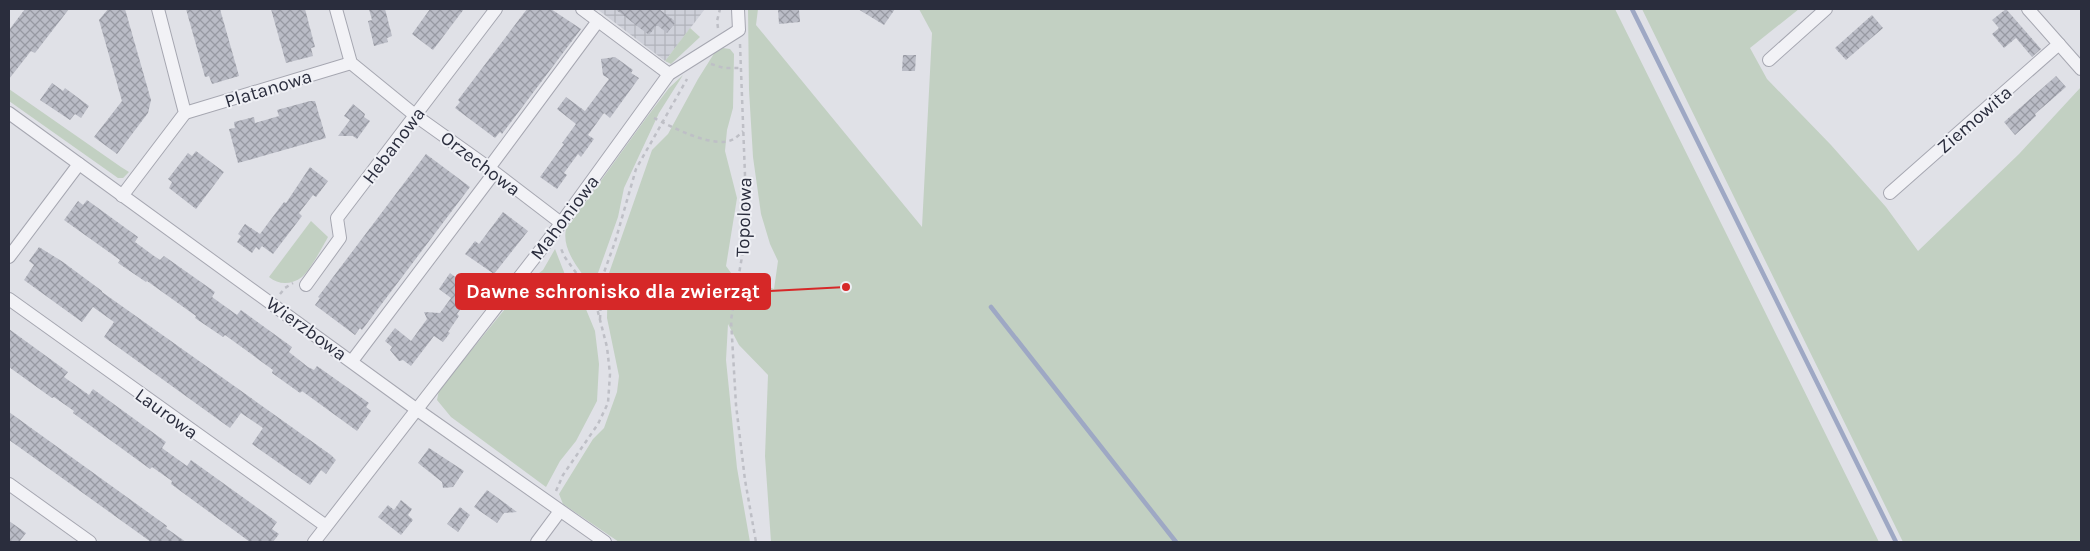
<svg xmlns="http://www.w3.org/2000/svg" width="2090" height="551" font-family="Karla,sans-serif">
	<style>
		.industrial { fill: url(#industrial-grid) }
		.grass { fill: #c2d0c2 }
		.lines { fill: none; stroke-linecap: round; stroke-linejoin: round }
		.stream { stroke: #9ea8c4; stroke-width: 4.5 }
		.building { fill: url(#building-cross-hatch) }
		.street-casing { stroke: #a6a7b1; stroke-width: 14 }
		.path { stroke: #bebfc6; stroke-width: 2.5; stroke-dasharray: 4 4; stroke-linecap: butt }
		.street { stroke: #f2f2f6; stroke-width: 12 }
		.labels { text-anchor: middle; stroke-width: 4; stroke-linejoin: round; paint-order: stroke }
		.street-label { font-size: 19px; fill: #2a2d3d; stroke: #eff0f5 }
		.leader { fill: none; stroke: #d62828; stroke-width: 2 }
		.callout-dot { fill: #d62828; stroke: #eff0f5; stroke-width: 2 }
		.callout { fill: #d62828; stroke: #d62828; stroke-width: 2 }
		.callout-label { font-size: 20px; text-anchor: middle; font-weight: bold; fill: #fff }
	</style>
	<defs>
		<pattern id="industrial-grid" width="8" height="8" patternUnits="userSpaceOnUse" patternTransform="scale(1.25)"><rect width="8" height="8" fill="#ced0d9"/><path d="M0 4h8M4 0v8" fill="none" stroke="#b1b3bb"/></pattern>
		<pattern id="building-cross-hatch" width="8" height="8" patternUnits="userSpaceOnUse" patternTransform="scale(1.25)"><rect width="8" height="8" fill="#babcc6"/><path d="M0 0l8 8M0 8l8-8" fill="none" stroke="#9799a2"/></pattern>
	</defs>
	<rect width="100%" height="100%" fill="#e0e1e7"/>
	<polygon class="industrial" points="597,9 705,9 665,61"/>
	<g class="grass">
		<polygon points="748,9 758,9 756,25 922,227 932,33 919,9 1615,9 1879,542 771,542 765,456 768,375 739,345 728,324 726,360 737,468 750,542 619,542 563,504 559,494 593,439 604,428 617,392 619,376 607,318 608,276 652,150 668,134 698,79 715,52 723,48 730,49 734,54 733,108 727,130 725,151 737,198 726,266 734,277 752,280 774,289 778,261 770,244 761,214 753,157 749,90"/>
		<polygon points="1642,9 1799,9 1750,48 1767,79 1831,145 1886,207 1918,251 2019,154 2081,87 2081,542 1903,542"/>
		<polygon points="690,28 700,37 671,64 665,61"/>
		<path d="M683,75L659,113L624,188L618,217L598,273L595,292C583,273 561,252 566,229L644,121L669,88Z"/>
		<polygon points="9,89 121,167 129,172 123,178 118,178 9,101"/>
		<path d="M311,221L328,237C323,246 309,272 302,277C291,285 279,285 269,277Z"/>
		<polygon points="555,249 569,285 583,302 595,331 599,364 597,401 576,441 560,461 546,487 451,417 437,400 439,390 526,283 543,270"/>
	</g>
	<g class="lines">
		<g class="stream">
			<polyline points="1632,9 1896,542"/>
			<polyline points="991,307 1176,542"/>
		</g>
	</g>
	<g class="building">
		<polygon points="25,9 69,9 35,53 31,51 9,79 9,30"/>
		<polygon points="108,9 125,9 151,100 148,113 117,154 94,137 122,101 99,20"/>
		<polygon points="186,9 220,9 239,76 212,84 209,76 205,77"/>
		<polygon points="271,9 305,9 315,47 311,48 313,56 286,63"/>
		<polygon points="369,9 385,9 392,36 387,38 388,42 374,46 368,21 372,20"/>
		<polygon points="430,9 464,9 433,50 412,34"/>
		<polygon points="527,9 551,9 581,29 502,134 500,132 495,138 455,108 460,102 458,100"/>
		<polygon points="615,9 659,9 676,22 667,33 657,25 649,35"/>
		<polygon points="778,9 799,9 800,22 779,24"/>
		<polygon points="858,9 895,9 884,25"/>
		<polygon points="2006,9 2041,49 2032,57 2016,38 2004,48 1992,34 1999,28 1992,20"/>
		<polygon points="1872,15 1883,28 1846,60 1835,48"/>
		<polygon points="903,55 916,55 915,71 902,71"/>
		<polygon points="615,57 633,70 631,73 639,78 610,118 604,113 588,135 594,139 581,157 578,154 564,173 567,175 557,189 540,177 564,144 562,143 576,124 557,109 566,97 585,111 609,79 603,75 601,59"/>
		<polygon points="2056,76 2066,87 2035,114 2036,116 2015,135 2004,122"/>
		<polygon points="52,83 63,91 65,88 89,106 81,118 75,114 70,120 40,100"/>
		<polygon points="310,101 315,101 326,138 238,163 229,129 235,128 234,122 254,117 255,123 279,116 277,110"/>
		<polygon points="353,104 365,114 364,117 370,121 357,139 353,136 338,136 350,120 344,116"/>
		<polygon points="196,151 224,172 196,209 169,188 172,182 168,179 188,153 192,156"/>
		<polygon points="426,154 470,187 362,330 360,328 355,335 315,305 320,298 318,297"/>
		<polygon points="310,167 328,181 316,197 313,195 299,213 302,216 273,254 262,246 259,250 256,247 252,253 237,242 241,236 238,234 245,224 260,234 284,202 286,203"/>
		<polygon points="87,200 138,237 135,242 154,256 160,260 164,256 215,292 212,297 237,315 241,310 292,347 289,352 308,367 314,370 317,366 369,403 366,407 371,411 357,431 302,391 300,393 272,373 273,370 225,335 223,337 195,318 196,316 147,281 146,282 118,263 120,260 64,220 78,201 83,205"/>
		<polygon points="503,212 528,231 494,274 465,254 475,241 479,244"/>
		<polygon points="39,247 63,262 102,291 102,292 331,455 336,460 326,474 321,470 310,485 252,444 263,428 241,413 230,428 104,337 114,322 93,307 82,322 24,280 34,265 29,261"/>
		<polygon points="450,273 470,288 466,294 470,296 457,314 459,316 448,332 450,333 443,342 434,336 411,366 403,360 399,361 390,350 392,347 385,341 395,328 411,341 427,319 424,312 440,313 451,298 439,289"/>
		<polygon points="9,329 68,372 64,377 89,395 93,389 166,442 162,448 187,466 191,460 277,522 272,529 279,534 273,542 250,542 171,484 172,481 152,467 150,469 73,413 74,411 54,397 52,398 9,367"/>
		<polygon points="9,412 167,526 166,528 186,542 151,542 19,447 9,440"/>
		<polygon points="429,448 464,471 453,487 443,488 442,482 418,463"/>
		<polygon points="487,490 517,512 504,513 497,523 474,507"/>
		<polygon points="401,500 412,509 408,515 413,520 401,535 378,517 388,505 394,510"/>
		<polygon points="460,507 470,515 458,532 447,524"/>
		<polygon points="9,521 26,533 19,542 9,542"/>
	</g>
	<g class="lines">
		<defs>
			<g id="street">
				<polyline points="336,9 351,63 416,116 489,168 561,223"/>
				<polyline points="582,9 669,74"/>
				<polyline points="2028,9 2081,69"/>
				<polyline points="1769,60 1826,9"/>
				<polyline points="9,113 416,409 605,542"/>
				<polyline points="185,113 351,63"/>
				<polyline points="489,168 598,21"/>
				<polyline points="1890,193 2059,44"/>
				<polyline points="122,196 185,113 158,9"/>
				<polyline points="9,257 79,164"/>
				<polyline points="306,285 340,238 337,218 496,9"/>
				<polyline points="9,299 326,526"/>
				<polyline points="352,361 494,173"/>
				<polyline points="9,484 90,542"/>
				<polyline points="314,542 556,230 669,74 739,30 738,9"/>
				<polyline points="537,542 560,511"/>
			</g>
		</defs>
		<use href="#street" class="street-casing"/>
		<g class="path">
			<polyline points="718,28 717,21 720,9"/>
			<polyline points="740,44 747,228 731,320 736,405 745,480 756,542"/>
			<polyline points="711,64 724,68 741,68"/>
			<path d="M654,118C672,127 715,150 734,139C737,137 740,134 743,131"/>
			<polyline points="280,294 285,288 293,283"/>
			<polyline points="600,319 602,278 615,242 636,169 687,79"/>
			<polyline points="556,491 563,475 598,424 608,403 610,374 607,347 598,312 590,292 564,256 560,246"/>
		</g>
		<use href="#street" class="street"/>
	</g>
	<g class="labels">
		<g class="street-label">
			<text transform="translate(268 88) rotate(-17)" y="7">Platanowa</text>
			<text transform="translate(1974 119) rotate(-41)" y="7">Ziemowita</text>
			<text transform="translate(393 145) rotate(-53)" y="7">Hebanowa</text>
			<text transform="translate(481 163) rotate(37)" y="7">Orzechowa</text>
			<text transform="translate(564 217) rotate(-53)" y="7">Mahoniowa</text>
			<text transform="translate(743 217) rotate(-88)" y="7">Topolowa</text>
			<text transform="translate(307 328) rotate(36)" y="7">Wierzbowa</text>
			<text transform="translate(167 413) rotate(36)" y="7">Laurowa</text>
		</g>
	</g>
	<path class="leader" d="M846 287L770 291"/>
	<circle class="callout-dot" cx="846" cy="287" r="5"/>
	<rect class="callout" x="456" y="274" width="314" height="35" rx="5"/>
	<g class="callout-label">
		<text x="613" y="298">Dawne schronisko dla zwierząt</text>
	</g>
	<rect width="2090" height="551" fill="none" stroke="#2a2d3d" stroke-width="20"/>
</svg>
